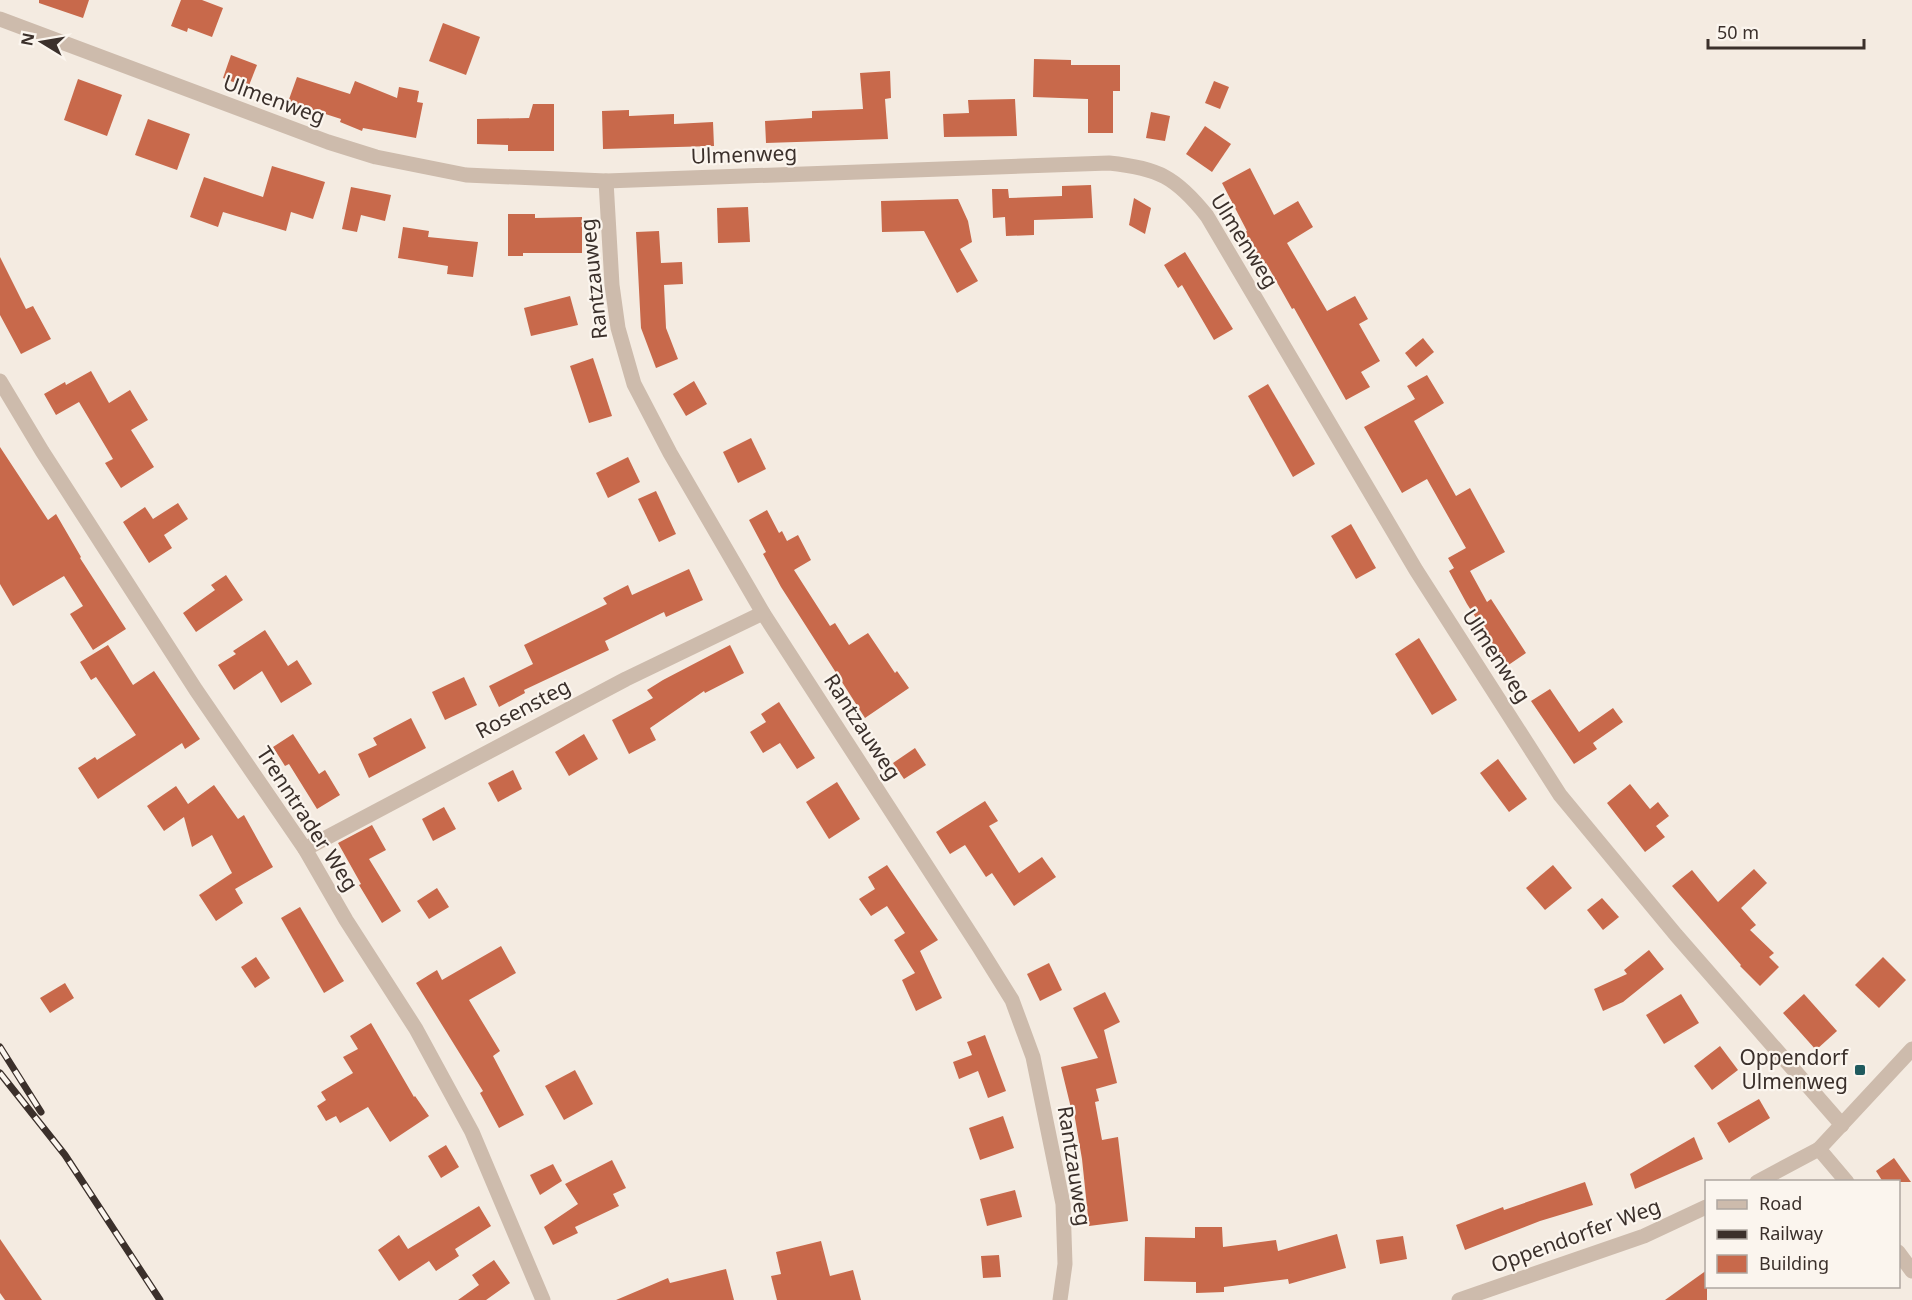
<svg xmlns="http://www.w3.org/2000/svg" width="1912" height="1300" font-family="'Noto Sans',sans-serif">
	<style>
		.building { fill: #c8694b }
		.lines { fill: none; stroke-linecap: round; stroke-linejoin: round }
		.street { stroke: #cdbbac; stroke-width: 15 }
		.rail-casing { stroke: #3b302b; stroke-width: 7 }
		.rail { stroke: #fbf5ee; stroke-width: 4.5; stroke-dasharray: 14; stroke-linecap: butt }
		.poi-dot { fill: #1f5a5e; stroke: #fbf5ee; stroke-width: 2 }
		.labels { text-anchor: middle; stroke-width: 4.5; stroke-linejoin: round; paint-order: stroke }
		.street-label { font-size: 21px; fill: #3b302b; stroke: #fbf5ee }
		.poi-label { font-size: 21px; fill: #3b302b; stroke: #fbf5ee; text-anchor: end }
	</style>
	<rect width="100%" height="100%" fill="#f4ebe1"/>
	<g class="building">
		<polygon points="39,0 89,0 83,18 39,3"/>
		<polygon points="181,0 202,0 223,8 212,37 188,28 187,32 171,26"/>
		<polygon points="443,23 480,37 466,75 429,61"/>
		<polygon points="231,55 257,65 248,88 223,78"/>
		<polygon points="1034,59 1071,60 1071,65 1120,65 1120,91 1113,91 1113,133 1088,133 1088,99 1033,97"/>
		<polygon points="890,71 891,98 885,99 888,139 766,143 765,121 812,118 812,111 863,109 860,73"/>
		<polygon points="297,77 350,94 355,81 397,98 399,87 419,91 417,102 423,103 416,138 363,128 362,131 340,122 341,119 288,102"/>
		<polygon points="78,79 122,95 107,136 64,120"/>
		<polygon points="1214,81 1229,87 1220,109 1205,103"/>
		<polygon points="1015,99 1017,136 944,137 943,114 969,113 968,100"/>
		<polygon points="533,104 554,104 554,151 508,151 508,145 477,144 477,119 529,118"/>
		<polygon points="629,110 629,116 674,114 674,124 713,122 714,146 603,149 602,111"/>
		<polygon points="1151,112 1170,116 1165,141 1146,138"/>
		<polygon points="148,119 190,134 177,170 135,155"/>
		<polygon points="1205,126 1231,144 1212,172 1186,154"/>
		<polygon points="272,166 325,182 313,219 291,212 286,231 223,212 218,227 190,217 204,177 263,197"/>
		<polygon points="1250,168 1274,215 1298,201 1313,227 1287,243 1327,311 1355,296 1368,319 1359,324 1380,361 1361,372 1370,387 1346,400 1294,308 1292,309 1266,263 1262,265 1243,233 1247,231 1222,183"/>
		<polygon points="1091,185 1093,218 1034,220 1034,235 1006,236 1005,217 993,218 992,189 1008,189 1009,198 1062,196 1062,186"/>
		<polygon points="351,187 391,195 385,221 361,215 357,232 342,229"/>
		<polygon points="1134,198 1151,208 1145,234 1129,225"/>
		<polygon points="958,199 968,221 972,242 960,249 978,281 957,293 924,231 882,232 881,201"/>
		<polygon points="748,207 750,242 718,243 717,208"/>
		<polygon points="508,214 535,214 535,218 582,217 582,253 523,253 523,256 508,256"/>
		<polygon points="403,227 429,231 428,237 478,242 473,277 447,274 448,266 398,258"/>
		<polygon points="659,231 661,263 682,262 683,284 664,285 666,328 678,359 656,368 641,328 636,232"/>
		<polygon points="1185,252 1233,329 1214,340 1182,285 1178,288 1164,265"/>
		<polygon points="0,257 26,309 33,306 51,339 21,354 0,315"/>
		<polygon points="570,296 578,325 531,336 524,308"/>
		<polygon points="1423,338 1434,352 1416,367 1405,353"/>
		<polygon points="593,358 612,416 589,423 570,366"/>
		<polygon points="91,371 109,403 130,390 148,420 131,430 154,467 121,488 105,463 113,459 79,402 56,415 44,394 65,382 66,385"/>
		<polygon points="1427,375 1444,403 1414,421 1456,496 1470,488 1505,552 1470,571 1487,602 1491,599 1526,653 1507,666 1467,604 1449,571 1454,568 1448,558 1466,548 1427,479 1402,493 1364,427 1415,399 1407,386"/>
		<polygon points="694,381 707,404 686,416 673,394"/>
		<polygon points="1268,384 1315,464 1293,477 1248,396"/>
		<polygon points="751,438 766,469 738,483 723,452"/>
		<polygon points="0,447 48,520 56,514 81,557 80,558 126,629 93,650 70,614 83,606 64,576 13,606 0,584"/>
		<polygon points="628,457 640,482 608,498 596,473"/>
		<polygon points="656,491 676,534 659,542 638,499"/>
		<polygon points="178,503 188,519 164,535 172,548 149,563 123,522 145,507 153,519"/>
		<polygon points="767,510 779,533 782,531 787,541 798,535 811,560 794,570 830,626 835,623 849,645 868,633 895,673 897,671 909,688 865,718 781,587 763,554 766,552 749,520"/>
		<polygon points="1351,524 1376,568 1356,579 1331,536"/>
		<polygon points="689,569 703,600 666,617 664,612 605,641 609,650 524,690 525,693 499,707 489,686 533,664 524,645 607,604 603,598 628,585 632,595"/>
		<polygon points="226,575 243,600 196,632 183,613 215,590 211,585"/>
		<polygon points="265,630 288,666 297,660 312,684 281,703 262,671 234,690 218,665 236,654 233,651"/>
		<polygon points="1419,638 1457,700 1432,715 1395,654"/>
		<polygon points="108,645 133,685 154,671 200,739 185,749 182,743 98,799 78,768 95,757 97,760 136,735 96,677 91,680 80,662"/>
		<polygon points="730,645 744,673 705,693 704,691 650,728 656,740 629,754 612,720 653,698 647,690 663,680"/>
		<polygon points="464,677 477,705 445,720 432,692"/>
		<polygon points="1550,689 1579,732 1613,708 1623,722 1593,743 1597,749 1574,764 1531,701"/>
		<polygon points="779,702 815,758 797,769 780,743 763,753 750,732 766,722 761,714"/>
		<polygon points="411,718 426,748 369,778 358,754 377,745 373,738"/>
		<polygon points="293,734 319,774 325,770 340,795 317,809 289,764 285,766 273,747"/>
		<polygon points="584,734 598,759 569,776 555,752"/>
		<polygon points="915,748 926,765 904,779 893,763"/>
		<polygon points="1498,759 1527,799 1509,812 1480,773"/>
		<polygon points="513,770 522,789 498,802 488,783"/>
		<polygon points="837,782 860,819 829,839 806,802"/>
		<polygon points="1630,784 1650,809 1658,802 1669,816 1656,826 1665,837 1645,852 1607,803"/>
		<polygon points="214,785 238,819 244,815 273,867 235,889 243,903 216,921 199,895 232,873 212,835 192,847 184,817 164,831 147,806 176,786 188,804"/>
		<polygon points="985,801 998,821 989,826 1019,873 1042,857 1056,877 1014,906 992,873 986,877 965,845 950,854 936,832"/>
		<polygon points="444,807 456,829 433,841 422,819"/>
		<polygon points="372,825 386,850 369,859 401,911 382,923 359,885 361,884 338,843"/>
		<polygon points="887,865 938,940 920,951 942,998 916,1011 902,980 915,973 894,940 905,933 887,906 871,916 859,899 875,889 868,877"/>
		<polygon points="1553,865 1572,888 1545,910 1526,888"/>
		<polygon points="1754,869 1767,883 1741,908 1756,925 1750,930 1774,953 1769,957 1779,967 1760,986 1740,966 1741,965 1672,886 1692,870 1718,902"/>
		<polygon points="437,888 449,907 429,919 417,901"/>
		<polygon points="1602,898 1619,917 1603,930 1587,910"/>
		<polygon points="300,907 344,981 324,993 281,918"/>
		<polygon points="501,946 516,973 469,1000 500,1051 493,1056 524,1115 499,1128 480,1093 483,1091 416,983 437,970 442,980"/>
		<polygon points="1649,950 1664,969 1623,1002 1603,1011 1594,989 1627,974 1624,970"/>
		<polygon points="256,957 270,978 255,988 241,967"/>
		<polygon points="1883,957 1906,980 1879,1008 1855,985"/>
		<polygon points="1049,963 1062,990 1040,1001 1027,974"/>
		<polygon points="65,983 74,998 50,1013 40,998"/>
		<polygon points="1105,992 1120,1022 1104,1030 1117,1083 1096,1089 1099,1101 1095,1102 1102,1140 1118,1137 1128,1221 1089,1226 1082,1159 1073,1107 1071,1108 1061,1067 1098,1058 1073,1008"/>
		<polygon points="1681,994 1699,1023 1664,1044 1646,1015"/>
		<polygon points="1804,994 1837,1031 1816,1050 1783,1013"/>
		<polygon points="371,1023 414,1097 415,1096 429,1116 390,1142 368,1107 340,1123 336,1116 326,1121 317,1106 326,1100 321,1092 353,1073 343,1057 358,1049 350,1036"/>
		<polygon points="985,1035 1006,1091 988,1098 978,1071 959,1079 953,1062 972,1055 967,1042"/>
		<polygon points="1720,1046 1738,1070 1712,1090 1694,1066"/>
		<polygon points="575,1070 593,1104 564,1120 545,1086"/>
		<polygon points="1759,1099 1770,1118 1729,1143 1717,1123"/>
		<polygon points="1003,1116 1014,1148 980,1160 969,1128"/>
		<polygon points="1694,1137 1703,1159 1635,1189 1630,1174"/>
		<polygon points="446,1145 459,1167 441,1178 428,1156"/>
		<polygon points="1894,1158 1911,1182 1883,1182 1876,1171"/>
		<polygon points="612,1160 626,1188 613,1194 619,1206 575,1227 578,1233 553,1245 544,1227 578,1204 565,1184"/>
		<polygon points="553,1164 562,1181 540,1195 530,1175"/>
		<polygon points="1585,1182 1593,1205 1540,1221 1465,1250 1456,1225 1503,1207 1504,1210"/>
		<polygon points="1015,1190 1022,1217 987,1226 980,1199"/>
		<polygon points="479,1206 491,1226 455,1249 459,1256 436,1271 429,1261 399,1281 378,1250 399,1235 408,1249"/>
		<polygon points="1195,1227 1222,1227 1223,1247 1276,1240 1278,1251 1337,1234 1346,1268 1289,1284 1288,1279 1224,1287 1224,1292 1196,1293 1196,1282 1144,1281 1145,1237 1195,1238"/>
		<polygon points="1403,1236 1407,1259 1380,1264 1376,1240"/>
		<polygon points="0,1239 42,1300 5,1300 0,1293"/>
		<polygon points="821,1241 830,1276 853,1270 861,1300 777,1300 771,1276 781,1274 776,1252"/>
		<polygon points="999,1255 1001,1277 983,1278 981,1256"/>
		<polygon points="494,1260 510,1283 486,1300 458,1300 479,1285 472,1275"/>
		<polygon points="726,1269 734,1300 616,1300 668,1278 670,1283"/>
		<polygon points="1707,1270 1707,1300 1665,1300"/>
	</g>
	<g class="lines">
		<g class="street">
			<path d="M0,19L328,142L376,157L466,175L606,181L1109,163C1158,168 1176,177 1207,216L1416,570L1560,795L1676,935L1842,1125"/>
			<polyline points="606,181 612,285 618,328 634,384 670,453 763,613 979,947 1012,1000 1033,1057 1063,1204 1065,1264 1060,1300"/>
			<polyline points="0,381 42,451 196,690 305,849 346,920 416,1029 472,1132 543,1300"/>
			<polyline points="305,849 626,679 763,613"/>
			<polyline points="1819,1149 1847,1182"/>
			<polyline points="1757,1182 1819,1149 1912,1049"/>
			<polyline points="1898,1252 1912,1271"/>
			<polyline points="1459,1300 1644,1236 1706,1207"/>
		</g>
		<defs>
			<g id="rail">
				<polyline points="0,1047 41,1112"/>
				<polyline points="0,1073 65,1155 160,1300"/>
			</g>
		</defs>
		<use href="#rail" class="rail-casing"/>
		<use href="#rail" class="rail"/>
	</g>
	<rect class="poi-dot" x="1854" y="1064" width="12" height="12" rx="3"/>
	<g class="labels">
		<g class="street-label">
			<text transform="translate(274 100) rotate(20)" y="7">Ulmenweg</text>
			<text transform="translate(744 155) rotate(-2)" y="7">Ulmenweg</text>
			<text transform="translate(1244 241) rotate(58)" y="7">Ulmenweg</text>
			<text transform="translate(594 279) rotate(-96)" y="7">Rantzauweg</text>
			<text transform="translate(1496 656) rotate(57)" y="7">Ulmenweg</text>
			<text transform="translate(523 709) rotate(-28)" y="7">Rosensteg</text>
			<text transform="translate(862 727) rotate(57)" y="7">Rantzauweg</text>
			<text transform="translate(307 819) rotate(57)" y="7">Trenntrader Weg</text>
			<text transform="translate(1074 1166) rotate(81)" y="7">Rantzauweg</text>
			<text transform="translate(1576 1236) rotate(-20)" y="7">Oppendorfer Weg</text>
		</g>
		<g class="poi-label">
			<text x="1848" y="1065">Oppendorf<tspan x="1848" dy="24">Ulmenweg</tspan></text>
		</g>
	</g>
	<rect x="1705" y="1180" width="195" height="108" fill="#fbf5ee" stroke="#aea6a0" stroke-width="1.5"/>
	<rect x="1717" y="1200" width="30" height="9" fill="#cdbbac" stroke="#aea6a0" stroke-width="1.5"/>
	<text x="1759" y="1210" font-size="18" fill="#3b302b">Road</text>
	<rect x="1717" y="1230" width="30" height="9" fill="#3b302b" stroke="#aea6a0" stroke-width="1.5"/>
	<text x="1759" y="1240" font-size="18" fill="#3b302b">Railway</text>
	<rect x="1717" y="1255" width="30" height="18" fill="#c8694b" stroke="#aea6a0" stroke-width="1.5"/>
	<text x="1759" y="1270" font-size="18" fill="#3b302b">Building</text>
	<g transform="translate(42 42) rotate(281)" stroke="#fbf5ee" stroke-width="4.5" paint-order="stroke">
	<path d="M0-4.5L10 22L0 15L-10 22Z" fill="#3b302b"/>
	<text y="-9" font-size="16" font-weight="bold" text-anchor="middle" fill="#3b302b">N</text>
	</g>
	<path d="M1708 39v9h156v-9" fill="none" stroke="#3b302b" stroke-width="3"/>
	<text x="1717" y="39" font-size="18" fill="#3b302b" stroke="#fbf5ee" stroke-width="4.5" paint-order="stroke">50 m</text>
</svg>
